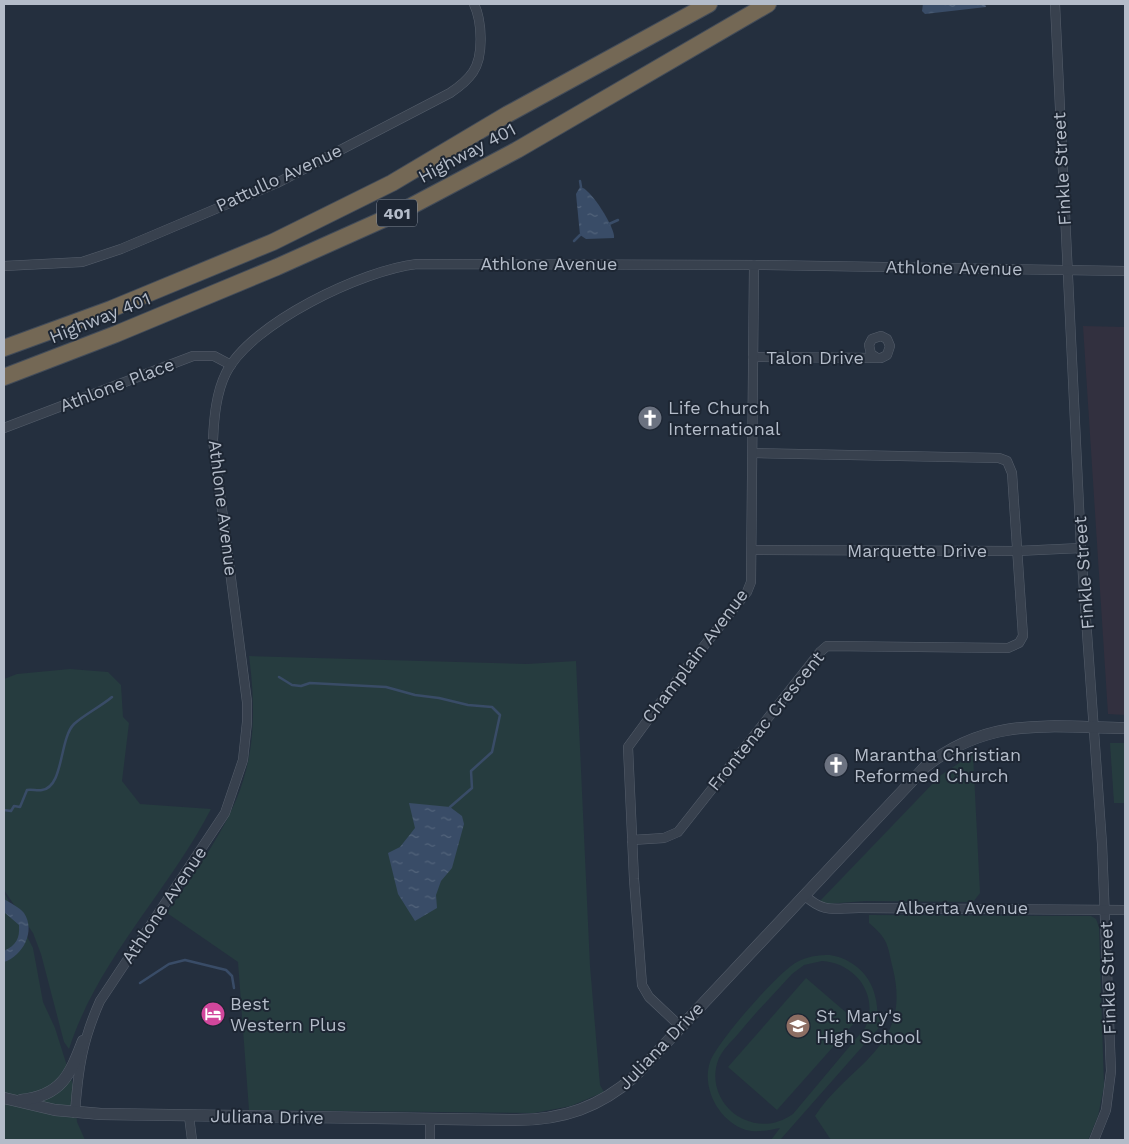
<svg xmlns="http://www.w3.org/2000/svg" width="1129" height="1144" font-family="'Work Sans',sans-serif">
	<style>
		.medical { fill: #32303f }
		.grass { fill: #263c3f; fill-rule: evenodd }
		.water { fill: url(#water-ripples) }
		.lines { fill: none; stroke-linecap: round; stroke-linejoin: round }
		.stream { stroke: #394c67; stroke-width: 2.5 }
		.minor-casing { stroke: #565f6c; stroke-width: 10 }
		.tertiary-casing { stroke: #565f6c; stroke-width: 12 }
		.motorway-casing { stroke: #434c59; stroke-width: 18 }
		.minor { stroke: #38414e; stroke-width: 9 }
		.tertiary { stroke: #38414e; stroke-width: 11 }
		.motorway { stroke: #746855; stroke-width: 16 }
		.labels { text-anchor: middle; stroke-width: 4; stroke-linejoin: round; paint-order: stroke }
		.shield { fill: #1d2633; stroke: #878f9c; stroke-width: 1 }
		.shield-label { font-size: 16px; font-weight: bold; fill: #b4bcc9 }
		.street-label { font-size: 18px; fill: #b4bcc9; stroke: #1d2633 }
		.poi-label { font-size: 18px; fill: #b4bcc9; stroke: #1d2633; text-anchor: start }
	</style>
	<defs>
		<pattern id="water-ripples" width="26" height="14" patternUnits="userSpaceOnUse" patternTransform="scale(1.25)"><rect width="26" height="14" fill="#394c67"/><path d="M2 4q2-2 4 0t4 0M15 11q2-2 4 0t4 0" fill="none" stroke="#53647b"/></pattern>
	</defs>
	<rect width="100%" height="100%" fill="#242f3e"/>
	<polygon class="medical" points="1083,326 1125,327 1125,715 1108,714"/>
	<g class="grass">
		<path d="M249,656L527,664L576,661L590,966L600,1085L604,1092L571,1106L534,1113L249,1110L238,962L167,913C232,818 265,777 249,656Z"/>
		<path d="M70,669L108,672L121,685L123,717L129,723L122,781L140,804L211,809C168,892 98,959 69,1049L64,1042L41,954L33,933L4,890V679L17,674Z"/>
		<polygon points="1110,743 1125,743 1125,803 1114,803"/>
		<polygon points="973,754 980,893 973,902 865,901 826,904 820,901 941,775"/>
		<polygon points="4,892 33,948 43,1002 55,1028 74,1088 77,1122 85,1140 4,1140"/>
		<path d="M869,915L1091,916L1096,919L1099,927L1104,1086L1098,1116L1088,1140H831L815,1116C851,1062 912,1048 893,969C887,944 889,940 869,923Z"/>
		<path d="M830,955C854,959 872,976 876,1000C878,1010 876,1014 884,1022L780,1140H771L780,1128C769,1130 758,1133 746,1130C720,1122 701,1089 710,1062C717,1042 778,972 797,962C808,956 818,955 830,955ZM822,961C856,963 880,996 865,1028L793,1114C777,1125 761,1127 743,1119C720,1108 709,1081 719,1058C723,1049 732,1041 738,1034C755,1013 774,994 792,974L804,965Z"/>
		<polygon points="806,978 856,1021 777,1110 728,1067"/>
	</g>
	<g class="water">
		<polygon points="923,4 985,4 986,7 925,14 922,11"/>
		<path d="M580,187C590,187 616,229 614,238L586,239L580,235L576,194Z"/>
		<polygon points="409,803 450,807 462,816 464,824 452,868 441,881 436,895 437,908 415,921 398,894 388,853 400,847 415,828"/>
		<path d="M4,899C10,903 19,907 24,913C36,931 23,956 4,962V951C16,945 20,939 19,925L4,912Z"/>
	</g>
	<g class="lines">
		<g class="stream">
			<polyline points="580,181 581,187"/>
			<polyline points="609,224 618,220"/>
			<polyline points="574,241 580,235"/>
			<polyline points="279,677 292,685 301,686 310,683 386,687 415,695 439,698 468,705 492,707 500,715 492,752 471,771 472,788 450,807"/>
			<path d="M4,810L11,811L14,806L20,807L27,790C32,789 37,791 42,790C64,787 59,739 74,724C85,714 100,707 112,697"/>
			<polyline points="140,983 169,964 185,960 226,970 232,976 234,988"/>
		</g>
		<defs>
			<g id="minor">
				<polyline points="1055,4 1081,548 1102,844 1111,1071 1106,1110 1094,1140"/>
				<path d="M4,266L82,262L121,249L277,183L450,93C459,87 467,81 473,72C484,56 482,21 474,4"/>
				<polyline points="753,357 881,358 887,355 890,346 887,339 881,336 872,339 869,345 871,354 877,358"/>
				<polyline points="4,428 193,356 214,356 231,365"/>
				<polyline points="752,550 1017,551 1081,548"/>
				<polyline points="632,840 664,838 678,832 820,652 827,646 1008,648 1019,643 1023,636 1012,473 1007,461 999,458 753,453"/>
				<path d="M804,895C825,914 833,908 859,908L1125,910"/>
				<polyline points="681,1027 649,997 642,985 634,879 628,747 680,676 747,592 751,582 754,265"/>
				<path d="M75,1113C78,1070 82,1041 100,1001L225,813L243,760L247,722V702L213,440C214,418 216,393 226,373C251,323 363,270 417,264L765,265L1125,271"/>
				<polyline points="189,1116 192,1140"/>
				<polyline points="430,1140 430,1119"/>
			</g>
			<g id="tertiary">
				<path d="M4,1098L55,1110L101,1114L516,1120C563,1120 600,1107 635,1076L925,767C989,716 1049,727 1125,728"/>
				<path d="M21,1100C61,1096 70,1075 83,1041"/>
			</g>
			<g id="motorway">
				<polyline points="4,348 111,309 273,242 392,183 508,114 709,4"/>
				<polyline points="4,377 116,334 277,267 402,211 517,150 768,4"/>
			</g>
		</defs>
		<use href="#minor" class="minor-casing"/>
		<use href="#tertiary" class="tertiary-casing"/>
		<use href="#motorway" class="motorway-casing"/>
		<use href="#minor" class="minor"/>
		<use href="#tertiary" class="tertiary"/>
		<use href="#motorway" class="motorway"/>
	</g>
	<defs>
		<symbol id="church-disc" viewBox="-11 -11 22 22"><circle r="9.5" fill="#6b7280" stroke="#1d2633"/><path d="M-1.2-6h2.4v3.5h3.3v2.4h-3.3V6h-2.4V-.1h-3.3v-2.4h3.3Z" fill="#fff"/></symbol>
		<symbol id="hotel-disc" viewBox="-11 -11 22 22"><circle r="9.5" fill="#d1479c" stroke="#1d2633"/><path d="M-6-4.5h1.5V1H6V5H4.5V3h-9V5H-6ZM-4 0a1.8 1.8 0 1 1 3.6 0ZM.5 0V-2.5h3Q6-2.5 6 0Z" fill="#fff"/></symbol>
		<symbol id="school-disc" viewBox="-11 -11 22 22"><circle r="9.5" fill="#8d6e63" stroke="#1d2633"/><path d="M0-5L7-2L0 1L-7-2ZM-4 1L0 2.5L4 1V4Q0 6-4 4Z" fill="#fff"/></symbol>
	</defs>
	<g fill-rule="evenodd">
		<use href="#church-disc" x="636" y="404" width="28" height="28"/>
		<use href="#church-disc" x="822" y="751" width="28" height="28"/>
		<use href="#hotel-disc" x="199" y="1000" width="28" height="28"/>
		<use href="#school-disc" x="784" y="1012" width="28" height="28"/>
	</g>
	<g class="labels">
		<rect class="shield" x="377" y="199.5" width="40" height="27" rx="4"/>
		<g class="shield-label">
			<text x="397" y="219">401</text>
		</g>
		<g class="street-label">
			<text transform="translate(467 153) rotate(-28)" y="6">Highway 401</text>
			<text transform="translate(1062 169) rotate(-93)" y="6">Finkle Street</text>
			<text transform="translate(279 178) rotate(-25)" y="6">Pattullo Avenue</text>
			<text x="549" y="270">Athlone Avenue</text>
			<text transform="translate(954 268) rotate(1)" y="6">Athlone Avenue</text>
			<text transform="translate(100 318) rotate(-22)" y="6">Highway 401</text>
			<text x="815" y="364">Talon Drive</text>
			<text transform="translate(117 385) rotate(-21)" y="6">Athlone Place</text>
			<text transform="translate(223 508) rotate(83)" y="6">Athlone Avenue</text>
			<text x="917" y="557">Marquette Drive</text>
			<text transform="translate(1084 573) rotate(-94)" y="6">Finkle Street</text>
			<text transform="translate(695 656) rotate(-53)" y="6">Champlain Avenue</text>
			<text transform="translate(766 721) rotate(-51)" y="6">Frontenac Crescent</text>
			<text transform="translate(164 905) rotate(-56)" y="6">Athlone Avenue</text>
			<text x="962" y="914">Alberta Avenue</text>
			<text transform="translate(1108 978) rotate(-92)" y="6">Finkle Street</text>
			<text transform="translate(661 1046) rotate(-46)" y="6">Juliana Drive</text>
			<text transform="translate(267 1117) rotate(1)" y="6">Juliana Drive</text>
		</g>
		<g class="poi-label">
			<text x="668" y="414">Life Church<tspan x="668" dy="21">International</tspan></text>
			<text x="854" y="761">Marantha Christian<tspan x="854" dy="21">Reformed Church</tspan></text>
			<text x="230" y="1010">Best<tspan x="230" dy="21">Western Plus</tspan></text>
			<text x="816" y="1022">St. Mary's<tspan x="816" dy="21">High School</tspan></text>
		</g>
	</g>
	<rect width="1129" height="1144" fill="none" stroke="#b4bcc9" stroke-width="10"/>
</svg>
